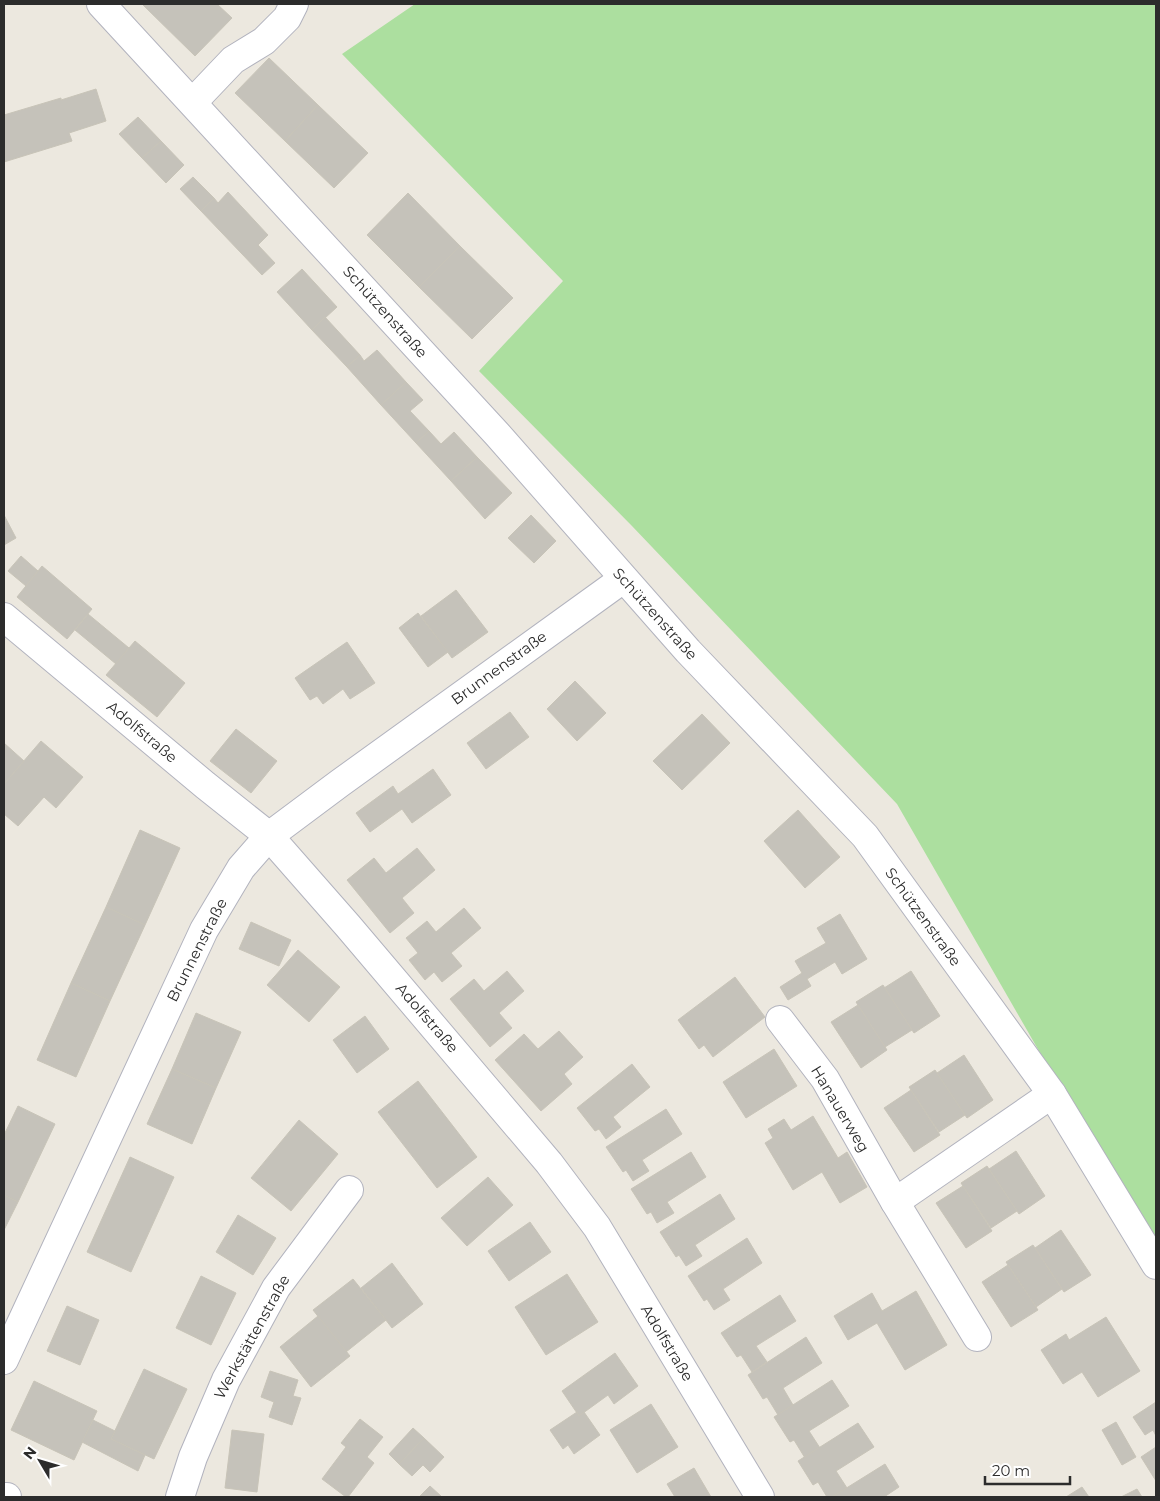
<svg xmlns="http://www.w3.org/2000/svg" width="1160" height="1501" font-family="Montserrat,sans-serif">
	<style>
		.green { fill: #acdf9f }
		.building { fill: #c5c2ba; stroke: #c8c4b8 }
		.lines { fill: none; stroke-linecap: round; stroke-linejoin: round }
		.minor-casing { stroke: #b2b3be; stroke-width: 30 }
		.minor { stroke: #fff; stroke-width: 28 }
		.labels { text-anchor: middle; stroke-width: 5; stroke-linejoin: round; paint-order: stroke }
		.street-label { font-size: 15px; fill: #2c2c2c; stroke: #fff }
	</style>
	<rect width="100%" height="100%" fill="#ece8df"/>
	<polygon class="green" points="415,4 1156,4 1156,1247 1062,1091 897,804 632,526 479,371 563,281 342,54"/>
	<g class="building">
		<polygon points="142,4 217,4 232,18 195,56"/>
		<polygon points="269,58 318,105 285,141 235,93"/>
		<polygon points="96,89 106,121 69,133 72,141 4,162 4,115 61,98 61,100"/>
		<polygon points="318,105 368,153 334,188 285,141"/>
		<polygon points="138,117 161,141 142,158 119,134"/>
		<polygon points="161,141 184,165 166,183 142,158"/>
		<polygon points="193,177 214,198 201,211 180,189"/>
		<polygon points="228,192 268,235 258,245 275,263 262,275 201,211 214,198 218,203"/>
		<polygon points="408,193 460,246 419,287 367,235"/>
		<polygon points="460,246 513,298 472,339 419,287"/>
		<polygon points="302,269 337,307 312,330 277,292"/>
		<polygon points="325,317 360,355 347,367 312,330"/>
		<polygon points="377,350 406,382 381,405 347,367 360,355 364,361"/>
		<polygon points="406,382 423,400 410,411 429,431 416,443 381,405"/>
		<polygon points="429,431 441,444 454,432 477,457 451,481 416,443"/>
		<polygon points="477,457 512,493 485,519 451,481"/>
		<polygon points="4,515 16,538 4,545"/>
		<polygon points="531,515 556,541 534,563 508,538"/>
		<polygon points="21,556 38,571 26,586 8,571"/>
		<polygon points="42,566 92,609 67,639 17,597"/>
		<polygon points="456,590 488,632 452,658 421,616"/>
		<polygon points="418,613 448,652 428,667 399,628"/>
		<polygon points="88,614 129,648 116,664 75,630"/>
		<polygon points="135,641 185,683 157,717 106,675"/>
		<polygon points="347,642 375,683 350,699 343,689 323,704 317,696 310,700 295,678"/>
		<polygon points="575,681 606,713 577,741 547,709"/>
		<polygon points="510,712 529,737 486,769 467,743"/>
		<polygon points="702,714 730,743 682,790 653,761"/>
		<polygon points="236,729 277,761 251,793 210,761"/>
		<polygon points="41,741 83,777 56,808 44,797 18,826 4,814 4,784"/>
		<polygon points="4,743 24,761 4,784"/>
		<polygon points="433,769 451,795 412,823 402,809 370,832 356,813 393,786 398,794"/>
		<polygon points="798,810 840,857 805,888 764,841"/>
		<polygon points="140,830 180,848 145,925 106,907"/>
		<polygon points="417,848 435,870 402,898 414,913 390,933 347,880 374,858 386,873"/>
		<polygon points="106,907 145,925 110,1001 71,983"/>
		<polygon points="464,908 481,928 451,953 462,966 442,982 434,972 425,980 409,960 418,953 406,938 427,921 436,932"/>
		<polygon points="840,914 867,959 842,974 835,962 807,979 811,986 788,1000 780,987 802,973 795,961 826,943 817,928"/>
		<polygon points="251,922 291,940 279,966 239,949"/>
		<polygon points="298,950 340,987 309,1022 267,985"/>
		<polygon points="507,971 524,991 499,1013 512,1028 490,1047 450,999 474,979 484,991"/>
		<polygon points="911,971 940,1016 914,1033 884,988"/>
		<polygon points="735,977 765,1017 713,1057 704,1045 699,1049 678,1020"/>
		<polygon points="71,983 110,1001 76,1077 37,1060"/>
		<polygon points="883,985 912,1030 885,1047 856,1002"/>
		<polygon points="858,1005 887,1050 861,1068 831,1022"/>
		<polygon points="196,1013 241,1032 216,1088 172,1069"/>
		<polygon points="365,1016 389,1049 357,1073 333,1040"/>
		<polygon points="559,1031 583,1057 564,1074 572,1084 541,1111 495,1060 524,1034 538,1049"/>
		<polygon points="774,1049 797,1086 746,1118 723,1082"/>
		<polygon points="964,1055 993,1100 967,1118 937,1073"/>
		<polygon points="632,1064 650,1087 613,1117 621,1127 606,1139 599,1129 595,1131 577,1108"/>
		<polygon points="172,1069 216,1088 192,1144 147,1124"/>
		<polygon points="935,1070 965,1115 939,1132 909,1087"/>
		<polygon points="418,1081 477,1157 437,1188 378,1112"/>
		<polygon points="911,1090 940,1135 914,1152 884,1108"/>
		<polygon points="18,1106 55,1124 18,1202 4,1195 4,1135"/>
		<polygon points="666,1109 682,1134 642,1160 649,1171 633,1181 626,1170 623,1172 606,1147"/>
		<polygon points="813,1116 838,1158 847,1152 867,1187 840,1203 822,1172 793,1190 765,1143 773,1138 768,1129 784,1119 791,1130"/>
		<polygon points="299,1120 338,1154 291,1211 251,1178"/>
		<polygon points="1016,1151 1045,1196 1019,1214 989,1169"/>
		<polygon points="691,1152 706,1177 667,1202 674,1213 657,1223 651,1212 647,1214 631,1189"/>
		<polygon points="130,1157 174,1177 131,1272 87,1252"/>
		<polygon points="987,1166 1017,1211 991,1228 961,1183"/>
		<polygon points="488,1177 513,1205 467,1246 441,1218"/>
		<polygon points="963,1186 992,1231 966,1248 936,1203"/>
		<polygon points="720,1194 735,1219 695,1245 702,1256 686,1266 679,1255 676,1257 660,1232"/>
		<polygon points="4,1195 18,1202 4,1230"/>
		<polygon points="238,1215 276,1238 253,1275 216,1252"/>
		<polygon points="530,1222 551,1252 509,1281 488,1251"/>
		<polygon points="1061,1230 1091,1275 1064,1292 1035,1248"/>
		<polygon points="747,1238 762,1263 723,1289 730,1300 714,1310 707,1299 704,1301 688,1276"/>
		<polygon points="1033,1245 1062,1289 1036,1307 1006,1262"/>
		<polygon points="392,1263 423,1304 392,1328 361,1288"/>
		<polygon points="1008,1265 1038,1310 1011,1327 982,1282"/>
		<polygon points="567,1274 598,1322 546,1355 515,1307"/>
		<polygon points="201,1276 236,1293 211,1345 176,1328"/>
		<polygon points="353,1279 386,1320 346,1352 313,1310"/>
		<polygon points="916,1291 947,1345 905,1370 877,1323 848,1340 834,1316 872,1293 882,1311"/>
		<polygon points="780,1295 796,1321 756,1346 767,1362 752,1372 741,1355 737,1357 721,1333"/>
		<polygon points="67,1306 99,1320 80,1365 47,1351"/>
		<polygon points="318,1316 350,1356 311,1387 280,1347"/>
		<polygon points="1106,1317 1140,1371 1098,1397 1082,1372 1063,1384 1041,1350 1066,1334 1069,1340"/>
		<polygon points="806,1337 822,1363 783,1388 793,1405 778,1415 767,1397 763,1399 748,1375"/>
		<polygon points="615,1353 638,1386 614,1404 608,1395 579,1416 562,1391"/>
		<polygon points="144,1369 187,1389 154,1459 111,1439"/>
		<polygon points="270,1371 298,1380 293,1396 301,1398 292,1425 269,1417 274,1402 261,1397"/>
		<polygon points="832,1380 849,1406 809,1431 820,1448 805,1458 794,1440 790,1442 774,1417"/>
		<polygon points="34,1381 97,1411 74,1460 11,1430"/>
		<polygon points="1156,1402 1156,1436 1153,1430 1145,1435 1133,1417"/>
		<polygon points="651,1404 678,1447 637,1473 610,1430"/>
		<polygon points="577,1412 579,1416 584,1412 600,1435 574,1454 568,1445 563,1449 550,1430"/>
		<polygon points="360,1419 383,1437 367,1457 374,1463 348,1497 346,1497 322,1479 346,1447 341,1443"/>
		<polygon points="93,1420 115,1431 111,1439 145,1455 138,1471 82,1442"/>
		<polygon points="1116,1422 1136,1457 1122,1465 1102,1430"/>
		<polygon points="858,1423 874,1447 836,1471 847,1488 832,1497 827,1497 818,1482 813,1485 798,1461"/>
		<polygon points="413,1428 424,1438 399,1464 389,1454"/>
		<polygon points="232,1430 264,1434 257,1492 225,1488"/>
		<polygon points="424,1438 444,1457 430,1472 423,1465 412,1476 399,1464"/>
		<polygon points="1156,1447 1156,1481 1141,1457"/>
		<polygon points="885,1464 899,1487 884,1497 832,1497"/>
		<polygon points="694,1468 711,1497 675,1497 667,1484"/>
		<polygon points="430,1486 442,1497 419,1497"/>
		<polygon points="1082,1487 1089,1497 1066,1497"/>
		<polygon points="1137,1489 1142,1497 1121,1497"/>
	</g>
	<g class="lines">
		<defs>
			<g id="minor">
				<polyline points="101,4 497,434 688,651 865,836 1052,1094 1156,1265"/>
				<polyline points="193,102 233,60 264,41 287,18 294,4"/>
				<polyline points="4,617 205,785 269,836 348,926 549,1163 597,1227 760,1497"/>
				<polyline points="780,1020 825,1079 895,1202 977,1337"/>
				<polyline points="895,1202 1052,1094"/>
				<polyline points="4,1360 204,930 241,868 269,836 340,783 623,579"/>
				<polyline points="4,1497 7,1497"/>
				<polyline points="180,1497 193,1457 226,1380 276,1288 349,1190"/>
			</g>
		</defs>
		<use href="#minor" class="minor-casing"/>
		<use href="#minor" class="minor"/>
	</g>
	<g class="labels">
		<g class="street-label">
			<text transform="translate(385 312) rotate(48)" y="5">Schützenstraße</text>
			<text transform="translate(655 614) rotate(48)" y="5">Schützenstraße</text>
			<text transform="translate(499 668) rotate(-36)" y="5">Brunnenstraße</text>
			<text transform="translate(142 732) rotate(40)" y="5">Adolfstraße</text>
			<text transform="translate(923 917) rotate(54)" y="5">Schützenstraße</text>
			<text transform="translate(197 950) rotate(-63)" y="5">Brunnenstraße</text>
			<text transform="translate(427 1018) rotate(49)" y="5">Adolfstraße</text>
			<text transform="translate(840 1109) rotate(59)" y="5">Hanauerweg</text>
			<text transform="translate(252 1337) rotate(-61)" y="5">Werkstättenstraße</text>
			<text transform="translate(667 1343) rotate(59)" y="5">Adolfstraße</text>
		</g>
	</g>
	<rect width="1160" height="1501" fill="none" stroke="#2c2c2c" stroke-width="10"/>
	<g transform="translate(40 1461) rotate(308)" stroke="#ffffff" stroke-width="4" paint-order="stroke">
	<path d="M0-4L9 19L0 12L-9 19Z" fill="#2c2c2c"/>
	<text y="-8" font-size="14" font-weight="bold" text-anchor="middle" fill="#2c2c2c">N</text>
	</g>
	<path d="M985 1476v8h85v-8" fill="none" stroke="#2c2c2c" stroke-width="2.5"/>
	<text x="992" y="1476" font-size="15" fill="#2c2c2c" stroke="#ffffff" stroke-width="4" paint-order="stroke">20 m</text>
</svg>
